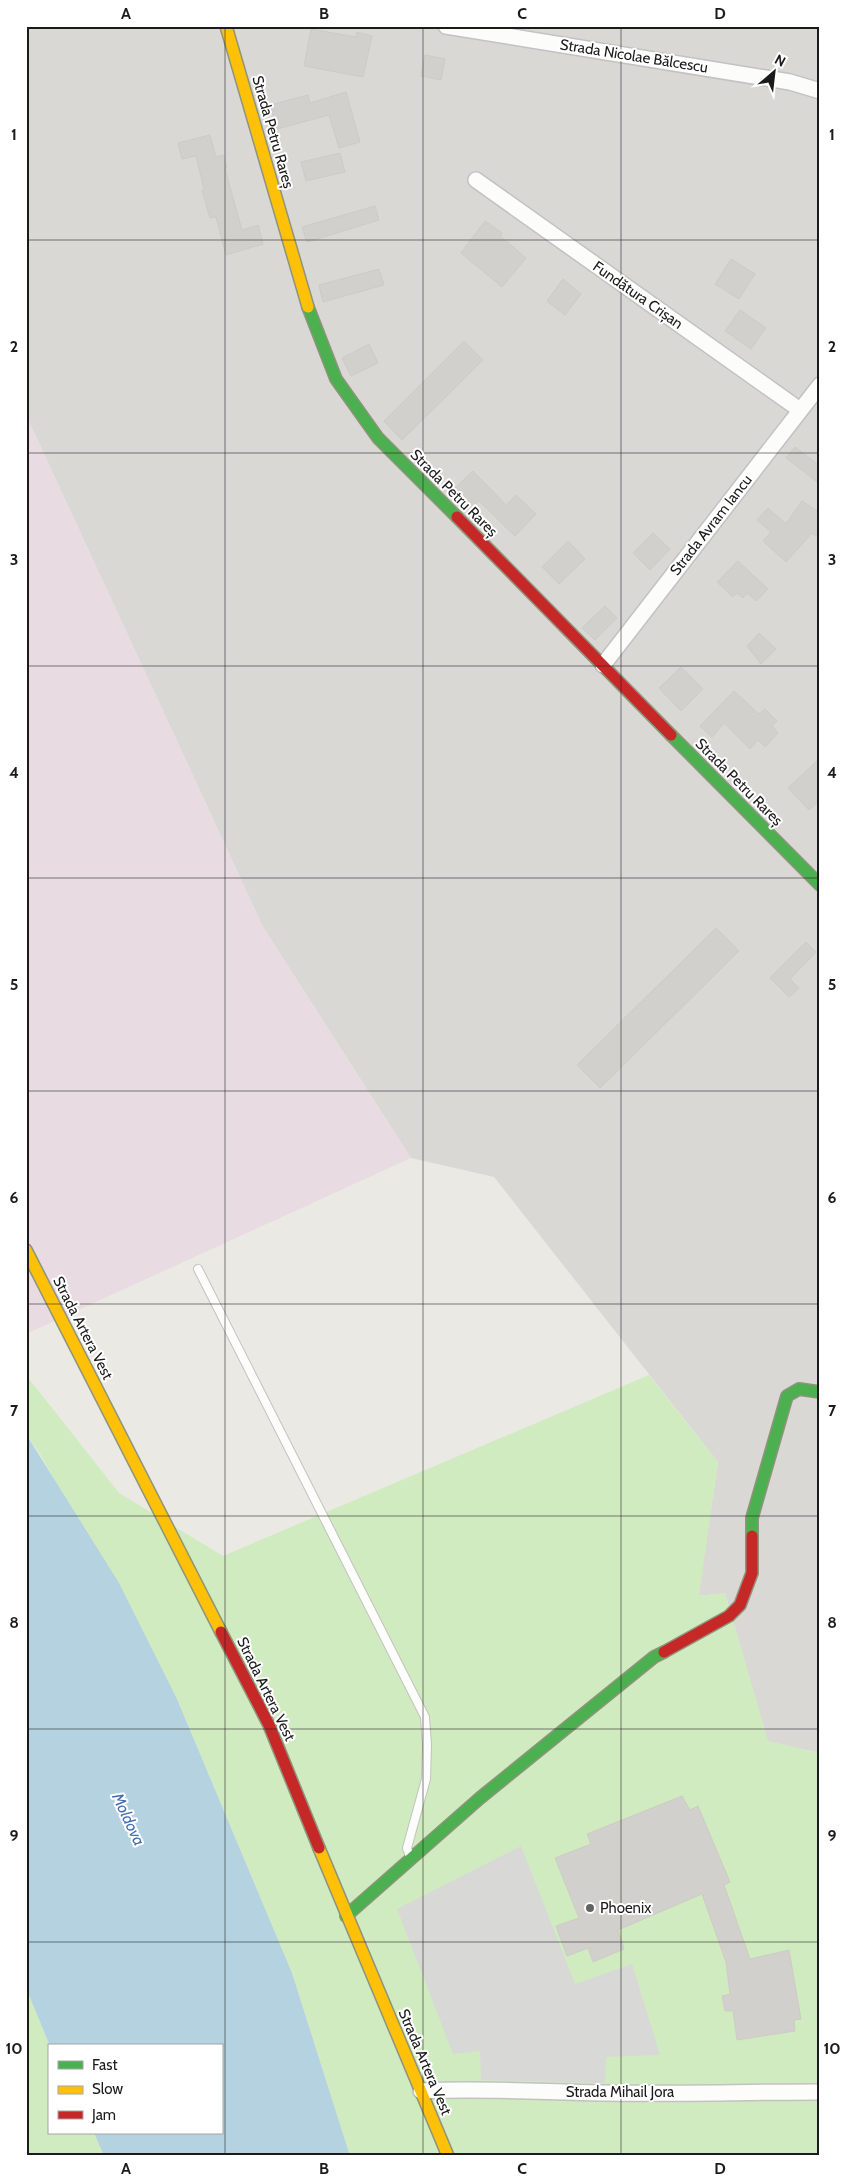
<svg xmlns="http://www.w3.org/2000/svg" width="846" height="2182" font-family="Cabin,sans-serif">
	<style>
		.residential { fill: #d9d8d5 }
		.industrial { fill: #e8dce2 }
		.grass { fill: #d1ebc0 }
		.parking { fill: #d8d8d6 }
		.water { fill: #b4d2e0 }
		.building { fill: #d2d0cc; stroke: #cdcbc5 }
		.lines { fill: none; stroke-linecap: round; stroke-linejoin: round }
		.lane-casing { stroke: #c2c2c0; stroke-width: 10 }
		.street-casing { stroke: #c2c2c0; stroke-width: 18 }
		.fast-casing { stroke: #8f947c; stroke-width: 14 }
		.slow-casing { stroke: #8f947c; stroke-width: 14 }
		.jam-casing { stroke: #8f947c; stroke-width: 14 }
		.lane { stroke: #fcfcfb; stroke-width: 8 }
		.street { stroke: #fcfcfb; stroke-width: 15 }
		.fast { stroke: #4caf50; stroke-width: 11 }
		.slow { stroke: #ffc107; stroke-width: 11 }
		.jam { stroke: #c62828; stroke-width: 11 }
		.grid { fill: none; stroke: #1b1b1b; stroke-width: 1; stroke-opacity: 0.55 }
		.poi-dot { fill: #636361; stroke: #fff; stroke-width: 2 }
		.labels { text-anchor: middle; stroke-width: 4; stroke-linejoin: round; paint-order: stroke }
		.street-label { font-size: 15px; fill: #1b1b1b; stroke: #fff }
		.poi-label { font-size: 15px; fill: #1b1b1b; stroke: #fff; text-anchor: start }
		.water-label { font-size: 16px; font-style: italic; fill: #446caf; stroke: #fff }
		.neatline { fill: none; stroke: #1b1b1b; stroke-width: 2 }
		.grid-label { font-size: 16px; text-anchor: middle; font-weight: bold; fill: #1b1b1b }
	</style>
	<rect width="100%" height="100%" fill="#eae9e4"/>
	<polygon class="residential" points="26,26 820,26 820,1753 768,1742 725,1593 698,1596 718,1462 494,1177 411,1158 263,927 26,415"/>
	<polygon class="industrial" points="26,415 263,927 411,1158 26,1334"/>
	<g class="grass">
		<polygon points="26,1375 119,1493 223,1556 649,1375 718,1462 699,1596 725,1593 768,1741 820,1753 820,2156 350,2156 292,1973 177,1699 40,1454 26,1434"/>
		<polygon points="26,1988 50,2046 49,2133 94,2133 104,2156 26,2156"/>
	</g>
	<polygon class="parking" points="521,1846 575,1984 632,1964 660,2055 606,2057 605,2083 481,2080 480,2051 453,2054 397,1909"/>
	<polygon class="water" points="26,1434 119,1583 177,1699 292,1973 350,2156 104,2156 94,2133 221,2133 221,2046 50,2046 26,1988"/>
	<g class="building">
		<polygon points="311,29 356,37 357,32 372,36 363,77 304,66"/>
		<polygon points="425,55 445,59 441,80 421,76"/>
		<polygon points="346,92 360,142 339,148 329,115 277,129 270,105 308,95 310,103"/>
		<polygon points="210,135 216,157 223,155 227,168 225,169 242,230 258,225 263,244 226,255 216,217 210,218 202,190 204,189 196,156 182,159 178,143"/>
		<polygon points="340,153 345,172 306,181 301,162"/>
		<polygon points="375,206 379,220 307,242 302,227"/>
		<polygon points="485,221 502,233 500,236 526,258 502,287 461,253"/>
		<polygon points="731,259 755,274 739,299 715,284"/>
		<polygon points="379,269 384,285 323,302 319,285"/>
		<polygon points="563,279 581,294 565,315 547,301"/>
		<polygon points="740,310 766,328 751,349 725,331"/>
		<polygon points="464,341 483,360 402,440 384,421"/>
		<polygon points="369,344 378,363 351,376 342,358"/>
		<polygon points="795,447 820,466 820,484 786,458"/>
		<polygon points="473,471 506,505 516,495 536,514 515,536 479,501 472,508 454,489"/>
		<polygon points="802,501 820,513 820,538 812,533 786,562 763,541 771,532 757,520 768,508 786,524"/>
		<polygon points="653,533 670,549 650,570 633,553"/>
		<polygon points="568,541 585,559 559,584 542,567"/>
		<polygon points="738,561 768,589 756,601 747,593 743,598 737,593 733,597 717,582"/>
		<polygon points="605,606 617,618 595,640 582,628"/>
		<polygon points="759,633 776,649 761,664 747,646"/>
		<polygon points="681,667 703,689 681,711 659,688"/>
		<polygon points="734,691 759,714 765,709 777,721 772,726 778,733 765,747 758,740 750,749 724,723 712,737 700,726"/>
		<polygon points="820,758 820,800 809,810 788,788"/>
		<polygon points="716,928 739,951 600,1088 577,1065"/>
		<polygon points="806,942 816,952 790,979 799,988 789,997 770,978"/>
		<polygon points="682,1796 690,1810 698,1806 730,1882 724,1885 750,1959 789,1950 801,2019 794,2020 795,2031 737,2040 733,2011 725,2011 722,1996 730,1994 726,1962 702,1894 618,1930 624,1949 593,1962 588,1948 567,1956 556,1926 579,1918 555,1858 591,1844 587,1834"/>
	</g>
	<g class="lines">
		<defs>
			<polyline id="lane" points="198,1269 425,1717 427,1745 426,1779 407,1848 410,1857"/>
			<g id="street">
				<polyline points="446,26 790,82 820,91"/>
				<polyline points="476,180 800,410"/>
				<polyline points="603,665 820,385"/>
				<path d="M421,2091C482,2088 542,2092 603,2093C675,2094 748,2092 820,2092"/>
			</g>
			<g id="fast">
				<polyline points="308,307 336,379 378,438 457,517"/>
				<polyline points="671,735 820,885"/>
				<polyline points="752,1536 752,1518 787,1396 799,1389 820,1392"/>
				<polyline points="346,1916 480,1798 654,1657 664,1652"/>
			</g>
			<g id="slow">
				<polyline points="226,26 308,307"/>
				<polyline points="26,1250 221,1632"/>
				<polyline points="319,1848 448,2156"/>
			</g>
			<g id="jam">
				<polyline points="457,517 671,735"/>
				<polyline points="221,1632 269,1725 319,1848"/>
				<polyline points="664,1652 729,1616 740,1605 752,1573 752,1536"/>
			</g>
		</defs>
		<use href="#lane" class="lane-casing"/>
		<use href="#street" class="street-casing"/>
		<use href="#fast" class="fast-casing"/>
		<use href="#slow" class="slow-casing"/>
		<use href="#jam" class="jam-casing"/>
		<use href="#lane" class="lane"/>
		<use href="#street" class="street"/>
		<use href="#fast" class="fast"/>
		<use href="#slow" class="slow"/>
		<use href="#jam" class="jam"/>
	</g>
	<path class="grid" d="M225,26V2156M423,26V2156M621,26V2156M26,240H820M26,453H820M26,666H820M26,878H820M26,1091H820M26,1304H820M26,1516H820M26,1729H820M26,1942H820"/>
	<circle class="poi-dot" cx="590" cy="1908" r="5"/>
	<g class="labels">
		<g class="street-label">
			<text transform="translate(634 56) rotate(9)" y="5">Strada Nicolae Bălcescu</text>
			<text transform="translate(273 132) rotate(74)" y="5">Strada Petru Rareș</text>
			<text transform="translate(638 295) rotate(35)" y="5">Fundătura Crișan</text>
			<text transform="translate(454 493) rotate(45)" y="5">Strada Petru Rareș</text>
			<text transform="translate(711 525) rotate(-52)" y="5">Strada Avram Iancu</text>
			<text transform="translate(739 782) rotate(45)" y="5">Strada Petru Rareș</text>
			<text transform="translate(83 1328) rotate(63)" y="5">Strada Artera Vest</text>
			<text transform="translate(266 1689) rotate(64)" y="5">Strada Artera Vest</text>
			<text transform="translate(425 2062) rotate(67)" y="5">Strada Artera Vest</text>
			<text x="620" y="2097">Strada Mihail Jora</text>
		</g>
		<g class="poi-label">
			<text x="600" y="1913">Phoenix</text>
		</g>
		<g class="water-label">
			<text transform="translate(129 1819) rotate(65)" y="6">Moldova</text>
		</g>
	</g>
	<rect width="846" height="2182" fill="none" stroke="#ffffff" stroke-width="55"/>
	<rect x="48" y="2044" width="175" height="90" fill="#ffffff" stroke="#a4a4a4"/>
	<rect x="58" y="2061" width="25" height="8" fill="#4caf50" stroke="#a4a4a4"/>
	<text x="92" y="2070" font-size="15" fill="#1b1b1b">Fast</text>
	<rect x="58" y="2086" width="25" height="8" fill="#ffc107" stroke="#a4a4a4"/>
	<text x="92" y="2094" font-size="15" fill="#1b1b1b">Slow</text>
	<rect x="58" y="2111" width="25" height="8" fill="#c62828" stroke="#a4a4a4"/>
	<text x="92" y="2120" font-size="15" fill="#1b1b1b">Jam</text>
	<g transform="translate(774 72) rotate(28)" stroke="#ffffff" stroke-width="4" paint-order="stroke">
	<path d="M0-4L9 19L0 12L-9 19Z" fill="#1b1b1b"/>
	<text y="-8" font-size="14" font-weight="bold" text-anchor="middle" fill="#1b1b1b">N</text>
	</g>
	<rect x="28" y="28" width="790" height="2126" class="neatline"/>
	<g class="grid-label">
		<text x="126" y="19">A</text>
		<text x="324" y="19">B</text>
		<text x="522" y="19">C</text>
		<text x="720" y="19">D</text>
		<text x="14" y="140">1</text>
		<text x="832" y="140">1</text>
		<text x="14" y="352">2</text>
		<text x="832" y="352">2</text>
		<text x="14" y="565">3</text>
		<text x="832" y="565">3</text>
		<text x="14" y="778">4</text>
		<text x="832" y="778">4</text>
		<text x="14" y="990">5</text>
		<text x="832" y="990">5</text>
		<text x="14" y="1203">6</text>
		<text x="832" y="1203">6</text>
		<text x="14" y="1416">7</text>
		<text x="832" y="1416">7</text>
		<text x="14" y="1628">8</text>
		<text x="832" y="1628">8</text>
		<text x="14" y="1841">9</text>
		<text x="832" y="1841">9</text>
		<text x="14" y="2054">10</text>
		<text x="832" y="2054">10</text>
		<text x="126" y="2174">A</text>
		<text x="324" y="2174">B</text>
		<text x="522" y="2174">C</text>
		<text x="720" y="2174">D</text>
	</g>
</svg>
